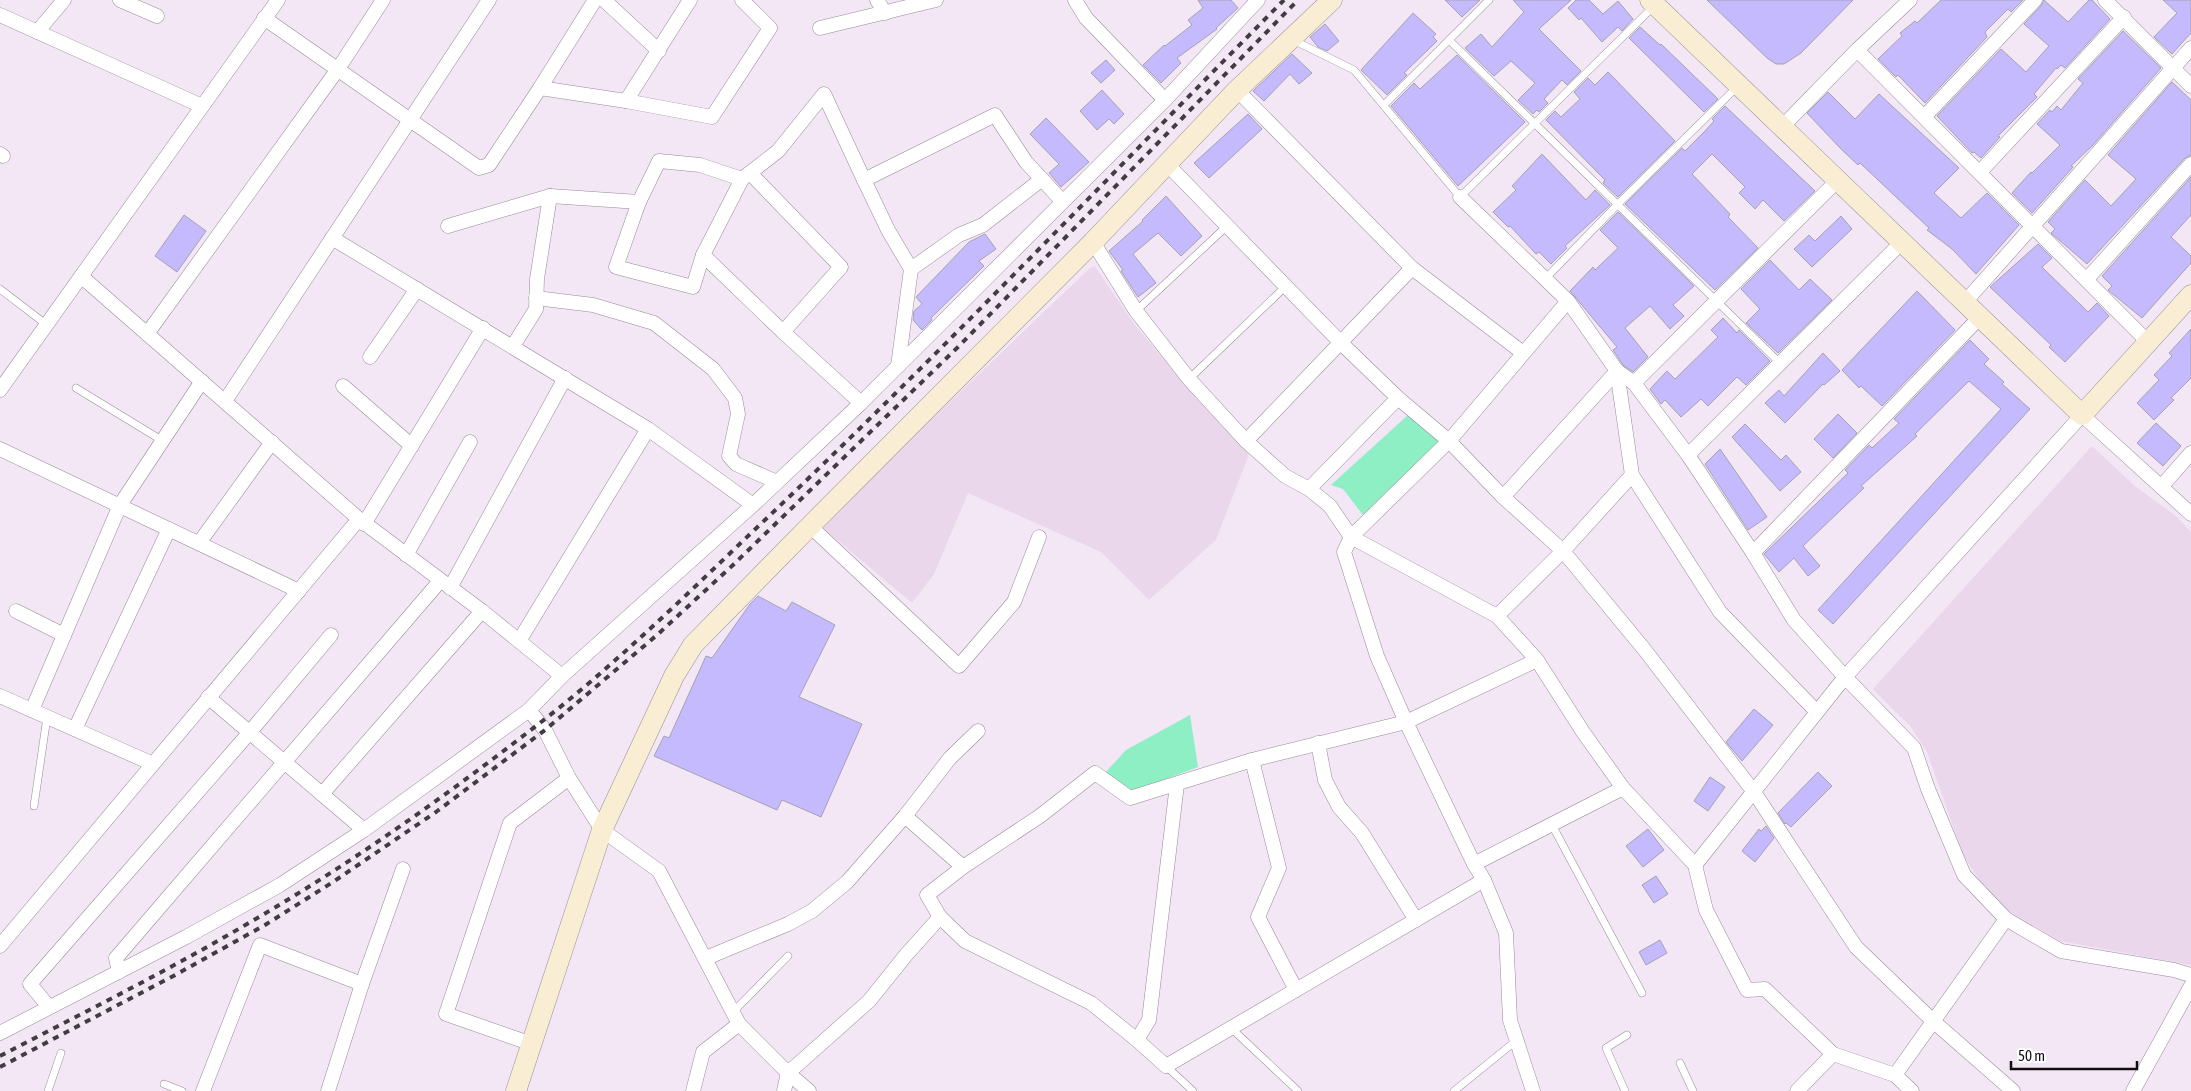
<svg xmlns="http://www.w3.org/2000/svg" width="2191" height="1091" font-family="'Asap Condensed',sans-serif">
	<style>
		.built { fill: #ead7ec }
		.green { fill: #8eeec4 }
		.building { fill: #c5bafd; stroke: #a4a2b3 }
		.lines { fill: none; stroke-linecap: round; stroke-linejoin: round }
		.lane-casing { stroke: #978b98; stroke-width: 8 }
		.street-casing { stroke: #978b98; stroke-width: 15 }
		.secondary-casing { stroke: #978b98; stroke-width: 21 }
		.lane { stroke: #fff; stroke-width: 7 }
		.street { stroke: #fff; stroke-width: 14 }
		.secondary { stroke: #f9edd4; stroke-width: 20 }
		.rail { stroke: #413b42; stroke-width: 4; stroke-dasharray: 6 6; stroke-linecap: butt }
	</style>
	<rect width="100%" height="100%" fill="#f3e6f5"/>
	<g class="built">
		<polygon points="1095,266 1134,324 1197,399 1249,454 1216,540 1149,600 1101,552 968,493 934,574 912,603 822,527 829,517 1090,268"/>
		<polygon points="2092,446 2136,487 2176,516 2191,532 2191,965 2060,941 2007,910 1983,885 1963,855 1927,752 1911,727 1873,689"/>
	</g>
	<g class="green">
		<polygon points="1418,406 1446,434 1363,515 1343,489 1331,485"/>
		<polygon points="1190,715 1198,767 1131,792 1105,773 1126,750"/>
	</g>
	<g class="building">
		<polygon points="1198,0 1231,0 1238,8 1216,28 1217,29 1177,58 1181,63 1161,83 1143,65 1164,45 1165,46 1192,25 1188,20 1203,8"/>
		<polygon points="1445,0 1480,0 1462,17"/>
		<polygon points="1513,0 1571,0 1539,29 1581,71 1567,85 1562,80 1544,99 1548,103 1539,112 1537,110 1533,114 1518,100 1535,83 1511,61 1494,76 1465,48 1481,34 1492,47 1524,12"/>
		<polygon points="1576,0 1589,0 1603,14 1618,1 1633,19 1622,31 1618,27 1602,42 1581,18 1579,20 1568,8"/>
		<polygon points="1707,0 1853,0 1801,53 1784,64 1776,64 1767,58"/>
		<polygon points="1941,0 2023,0 2011,12 2008,9 1985,32 1987,37 1925,103 1898,75 1896,77 1878,59 1902,36 1900,33 1915,21 1917,23"/>
		<polygon points="2044,0 2068,22 2089,0 2092,0 2110,19 2065,68 2061,65 2057,69 2056,68 2034,94 2037,97 1998,136 2000,137 1981,158 1974,152 1972,153 1937,116 2001,49 2026,72 2049,46 2024,24 2041,6"/>
		<polygon points="2163,0 2191,0 2191,33 2172,54 2154,37 2177,13"/>
		<polygon points="1413,13 1436,34 1433,37 1437,41 1404,73 1407,75 1387,95 1361,70"/>
		<polygon points="1325,24 1339,41 1327,51 1318,47 1310,37"/>
		<polygon points="1640,27 1660,45 1661,44 1718,99 1704,112 1629,38"/>
		<polygon points="2123,31 2161,68 2094,144 2071,166 2073,167 2032,213 2012,193 2031,172 2032,173 2060,145 2037,124 2050,110 2052,112 2057,106 2061,110 2083,83 2078,79"/>
		<polygon points="1292,54 1312,73 1299,84 1290,74 1264,101 1253,91"/>
		<polygon points="1457,55 1525,122 1458,186 1391,106 1414,83 1420,89"/>
		<polygon points="1106,60 1115,70 1101,83 1091,73"/>
		<polygon points="1608,72 1675,141 1618,197 1603,183 1605,180 1546,120 1555,111 1561,117 1580,99 1574,92 1588,78 1595,85"/>
		<polygon points="2172,82 2191,100 2191,155 2185,158 2087,264 2051,233 2055,229 2048,222 2085,180 2111,206 2136,179 2108,155"/>
		<polygon points="1102,90 1124,114 1114,124 1109,119 1097,130 1080,111"/>
		<polygon points="1828,92 1855,119 1879,94 1959,168 1934,193 1961,218 1987,193 2019,225 1976,274 1952,249 1927,230 1929,228 1860,163 1858,165 1841,149 1807,113"/>
		<polygon points="1725,106 1815,191 1784,221 1763,200 1755,209 1739,193 1745,187 1712,154 1692,174 1730,214 1728,217 1758,248 1715,290 1625,204 1682,148 1685,151 1704,132 1714,121 1712,119"/>
		<polygon points="1248,114 1262,129 1209,178 1194,163"/>
		<polygon points="1046,118 1089,162 1061,187 1049,173 1059,164 1030,134"/>
		<polygon points="1542,154 1586,200 1595,190 1610,205 1565,246 1567,248 1551,264 1539,252 1536,254 1510,226 1508,227 1493,212 1516,190 1512,186"/>
		<polygon points="2191,177 2191,215 2171,237 2191,256 2191,263 2142,318 2108,290 2112,286 2102,276"/>
		<polygon points="1166,196 1202,236 1181,256 1158,233 1133,254 1156,283 1138,297 1121,271 1123,270 1109,251 1143,221 1142,220"/>
		<polygon points="1618,212 1694,286 1673,305 1684,316 1670,329 1650,306 1625,328 1648,357 1633,372 1623,365 1613,350 1617,347 1570,291 1593,267 1595,270 1618,248 1600,230"/>
		<polygon points="184,215 206,231 177,272 155,256"/>
		<polygon points="1841,216 1852,229 1812,267 1794,249 1809,235 1815,241"/>
		<polygon points="985,234 996,249 979,261 984,266 931,318 932,320 922,330 913,320 914,311 922,304 916,297 969,242"/>
		<polygon points="2038,244 2052,258 2042,267 2088,312 2097,303 2109,316 2065,362 2049,347 2051,345 1990,287"/>
		<polygon points="1770,260 1799,290 1810,279 1832,300 1778,353 1746,323 1760,309 1741,289"/>
		<polygon points="1917,291 1955,330 1882,406 1861,386 1859,388 1842,370"/>
		<polygon points="1723,318 1737,333 1739,330 1770,361 1746,385 1737,377 1708,406 1701,399 1681,417 1665,400 1661,404 1650,389 1667,371 1675,379 1718,337 1711,330"/>
		<polygon points="2191,329 2191,378 2171,398 2174,400 2154,420 2137,403 2159,380 2154,375 2172,356 2169,353"/>
		<polygon points="1970,340 1989,359 1984,364 2004,382 2002,384 2030,409 1833,624 1818,610 2001,409 1969,381 1915,434 1917,436 1861,486 1864,488 1803,546 1820,566 1808,576 1794,558 1779,572 1764,554 1848,473 1845,470 1869,445 1872,448 1899,423 1894,419"/>
		<polygon points="1823,353 1840,371 1824,385 1823,384 1785,423 1765,403 1779,390 1784,396"/>
		<polygon points="1838,414 1857,433 1833,458 1814,439"/>
		<polygon points="2156,423 2181,446 2163,466 2137,443"/>
		<polygon points="1745,424 1781,460 1786,455 1801,472 1780,491 1732,437"/>
		<polygon points="1720,449 1767,517 1748,530 1705,464"/>
		<polygon points="758,596 786,611 792,602 835,625 799,697 862,724 821,817 782,800 777,810 654,756 664,736 669,738 706,656 712,658 750,604"/>
		<polygon points="1754,709 1773,725 1742,761 1726,742"/>
		<polygon points="1818,772 1832,786 1791,827 1786,823 1785,824 1778,813"/>
		<polygon points="1710,777 1725,787 1708,811 1694,801"/>
		<polygon points="1766,826 1774,838 1755,862 1742,851 1759,829 1761,831"/>
		<polygon points="1648,829 1664,850 1643,867 1626,846"/>
		<polygon points="1656,876 1668,894 1654,903 1642,885"/>
		<polygon points="1660,940 1667,953 1646,965 1639,952"/>
	</g>
	<g class="lines">
		<defs>
			<g id="lane">
				<polyline points="1293,40 1354,70 1460,197 1653,7"/>
				<polyline points="1449,40 1781,364"/>
				<polyline points="1384,105 1489,0"/>
				<polyline points="1545,279 1618,204 1737,87"/>
				<polyline points="0,289 47,325"/>
				<polyline points="1136,311 1227,226"/>
				<polyline points="1189,379 1286,286"/>
				<polyline points="76,388 163,441"/>
				<polyline points="34,806 47,717"/>
				<polyline points="1552,825 1642,993"/>
				<polyline points="733,1012 788,956"/>
				<polyline points="1231,1028 1298,1091"/>
				<polyline points="1680,1063 1693,1091"/>
				<polyline points="1166,1066 1193,1091"/>
				<polyline points="164,1084 182,1091"/>
				<polyline points="48,1091 61,1053"/>
				<polyline points="1454,1091 1517,1040"/>
				<polyline points="1625,1091 1606,1048 1627,1035"/>
			</g>
			<g id="street">
				<polyline points="120,0 157,16"/>
				<polyline points="604,0 659,51"/>
				<polyline points="877,0 885,13"/>
				<polyline points="1075,0 1086,18 1165,100"/>
				<polyline points="2105,0 2191,86"/>
				<polyline points="0,15 202,106"/>
				<polyline points="264,18 479,168 489,165 540,88 626,101 712,117 770,28 742,0"/>
				<polyline points="820,28 936,0"/>
				<polyline points="37,32 64,0"/>
				<polyline points="1857,50 2148,342"/>
				<polyline points="540,88 595,0"/>
				<polyline points="1237,90 1412,268 1523,353"/>
				<polyline points="626,101 690,0"/>
				<polyline points="1925,116 2035,0"/>
				<polyline points="1782,127 1857,50 1910,0"/>
				<polyline points="0,154 3,156"/>
				<polyline points="1167,164 1341,343 1398,398 1449,441 1503,497 1563,551 1644,649 1754,792 1856,947 1933,1021 2013,1091"/>
				<polyline points="1980,172 2124,17"/>
				<polyline points="750,173 841,267 783,332"/>
				<polyline points="864,180 888,230 911,269 898,366"/>
				<polyline points="1460,197 1568,301 1617,371 1634,383 1688,455 1753,553 1794,620 1845,677 1914,748 1928,789 1964,875 2006,919 2061,951 2174,970 2191,975"/>
				<polyline points="639,202 616,267 693,287 703,255"/>
				<polyline points="448,226 550,196 639,202 659,161 700,165 742,179"/>
				<polyline points="332,238 648,429 753,505"/>
				<polyline points="1093,242 1136,311 1189,379 1246,441 1285,476 1309,489 1330,506 1351,537 1497,616 1537,660 1583,732 1623,788 1695,865 1706,910 1747,990 1765,989 1833,1054 1895,1075 1912,1091"/>
				<polyline points="911,269 959,235 983,225 1042,179"/>
				<polyline points="82,277 359,519 482,611 562,676"/>
				<polyline points="2087,279 2191,164"/>
				<polyline points="536,298 593,305 654,323 713,369 735,398 738,414 729,456 736,464 777,482"/>
				<polyline points="1965,302 2191,48"/>
				<polyline points="147,334 338,69 383,0"/>
				<polyline points="513,346 536,309 537,279 550,196"/>
				<polyline points="370,357 417,289"/>
				<polyline points="1617,371 1632,475 1720,612 1817,712"/>
				<polyline points="1634,383 1838,180"/>
				<polyline points="343,386 412,446"/>
				<polyline points="0,390 278,0"/>
				<polyline points="225,401 489,0"/>
				<polyline points="861,403 783,332 703,255 742,179 778,151 824,94 864,180 995,115 1026,162 1062,201"/>
				<polyline points="1246,441 1412,268"/>
				<polyline points="0,449 299,591"/>
				<polyline points="1688,455 1902,242"/>
				<polyline points="2161,487 2191,453"/>
				<polyline points="1309,489 1398,398"/>
				<polyline points="1503,497 1617,371"/>
				<polyline points="364,524 483,328"/>
				<polyline points="810,526 959,666 1014,602 1039,537"/>
				<polyline points="199,543 272,442"/>
				<polyline points="1753,553 1980,317"/>
				<polyline points="406,555 470,442"/>
				<polyline points="450,588 565,378"/>
				<polyline points="16,611 64,635"/>
				<polyline points="1497,616 1563,551 1632,475"/>
				<polyline points="519,641 648,429"/>
				<polyline points="1537,660 1406,722 1377,656 1344,552 1351,537 1449,441 1568,301"/>
				<polyline points="0,696 153,764"/>
				<polyline points="208,697 364,830"/>
				<polyline points="32,710 120,505 202,381"/>
				<polyline points="529,710 545,730 569,778 602,830 659,871 739,1024 788,1073 809,1091"/>
				<polyline points="75,729 169,529"/>
				<polyline points="1318,743 1325,780 1339,807 1362,833 1416,920"/>
				<polyline points="1252,760 1279,868 1258,917 1296,990"/>
				<polyline points="1177,784 1149,1020 1137,1040 1166,1066 1484,880"/>
				<polyline points="322,794 482,611"/>
				<polyline points="905,816 963,867"/>
				<polyline points="1474,864 1623,788"/>
				<polyline points="1695,865 1845,677 2082,415 2191,514"/>
				<polyline points="940,917 965,941 1091,1003 1137,1040"/>
				<polyline points="0,946 359,519"/>
				<polyline points="706,958 788,924 812,911 847,882 905,816 950,758 978,731"/>
				<polyline points="119,972 116,958 440,581"/>
				<polyline points="49,1007 30,984 250,732 331,635"/>
				<polyline points="0,1033 186,937 280,885 364,830 529,710 562,676 753,505 861,403 1165,100 1258,0"/>
				<polyline points="532,1044 446,1014 510,823 569,778"/>
				<polyline points="1895,1075 2006,919"/>
				<polyline points="203,1091 260,945 362,984"/>
				<polyline points="328,1091 362,984 403,869"/>
				<polyline points="693,1091 703,1052 739,1024"/>
				<polyline points="784,1091 788,1073 869,1001 906,955 940,917 927,895 963,867 1040,816 1095,773 1130,798 1252,760 1406,722 1474,864 1484,880 1506,933 1510,1020 1533,1091"/>
				<polyline points="1797,1091 1833,1054"/>
				<polyline points="2133,1091 2191,986"/>
			</g>
			<g id="secondary">
				<polyline points="1650,0 2082,415 2191,295"/>
				<polyline points="516,1091 602,830 674,676 693,645 810,526 1093,242 1237,90 1332,0"/>
			</g>
		</defs>
		<use href="#lane" class="lane-casing"/>
		<use href="#street" class="street-casing"/>
		<use href="#secondary" class="secondary-casing"/>
		<use href="#lane" class="lane"/>
		<use href="#street" class="street"/>
		<use href="#secondary" class="secondary"/>
		<g class="rail">
			<path d="M0,1056C87,1011 175,967 259,917C356,860 447,795 536,726C618,663 692,589 767,518C944,350 1112,173 1284,0"/>
			<polyline points="0,1067 177,974 265,925 333,882 436,812 545,730 657,635 733,565 958,347 1298,0"/>
		</g>
	</g>
	<path d="M2011 1061v8h126v-8" fill="none" stroke="#120d12" stroke-width="2.5"/>
	<text x="2018" y="1061" font-size="15" fill="#120d12" stroke="#ffffff" stroke-width="4" paint-order="stroke">50 m</text>
</svg>
